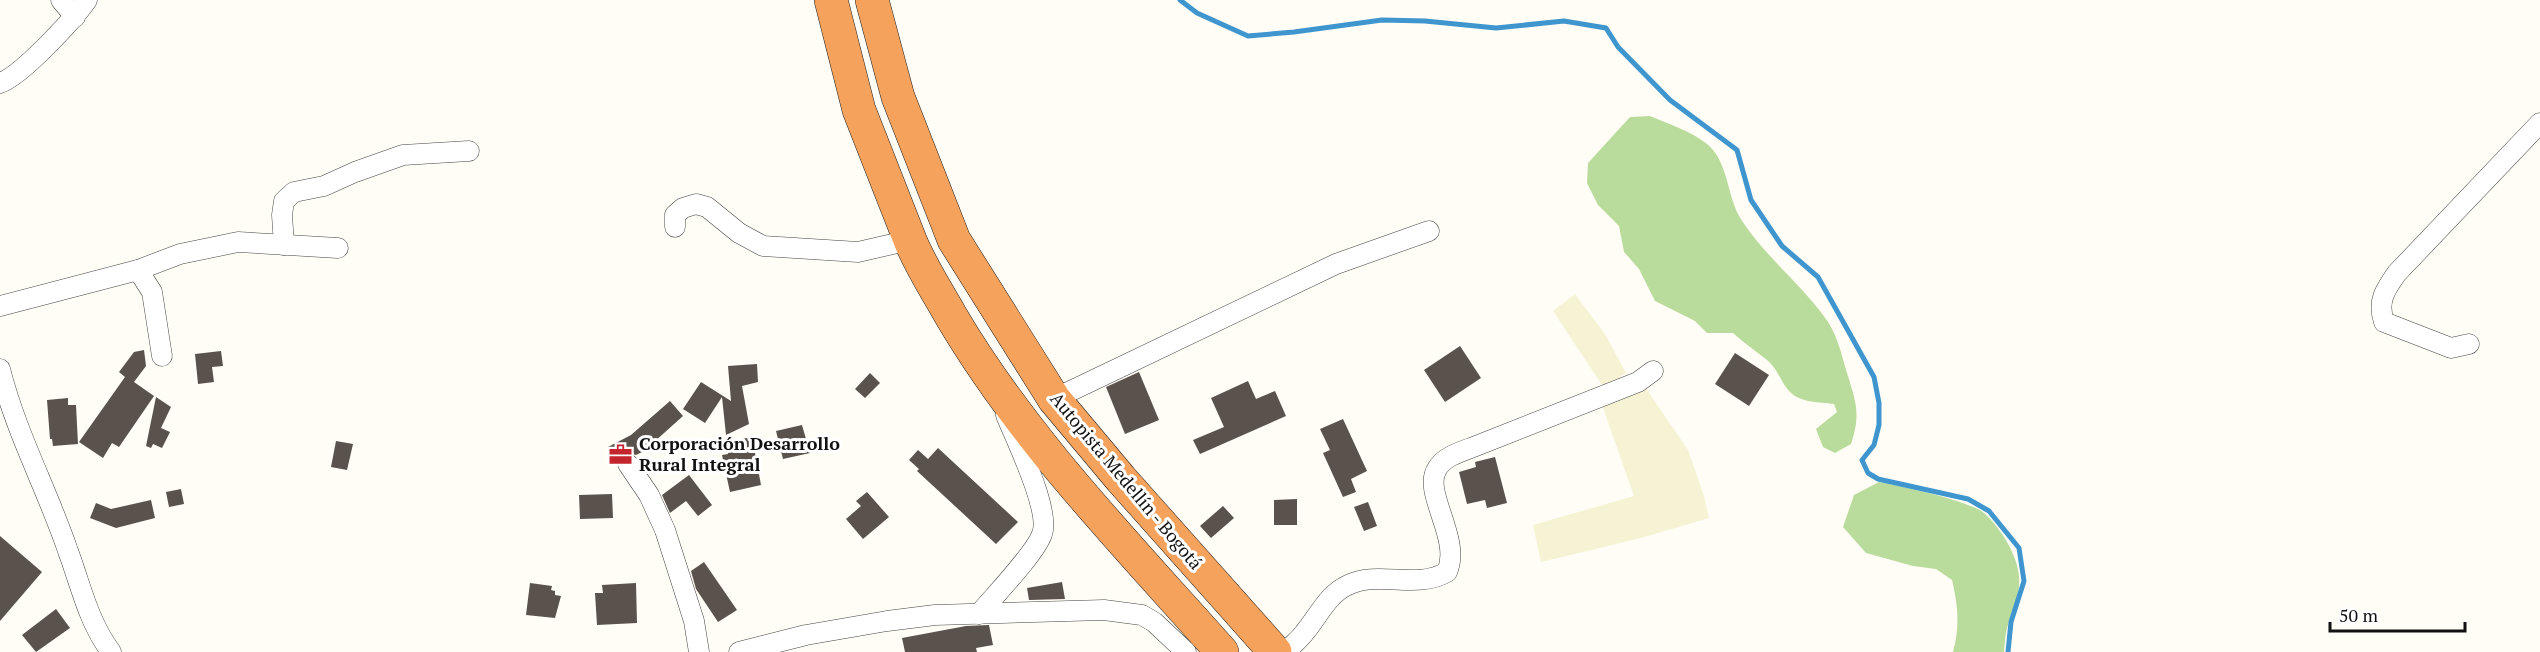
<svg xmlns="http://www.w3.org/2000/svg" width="2540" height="652" font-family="'PT Serif',serif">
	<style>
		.farmland { fill: #f6f3d4 }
		.forest { fill: #b9dc9c }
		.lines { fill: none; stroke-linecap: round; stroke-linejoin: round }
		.stream { stroke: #3f96cf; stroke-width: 5 }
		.building { fill: #5a524d }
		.street-casing { stroke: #444; stroke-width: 21 }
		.highway-casing { stroke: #222; stroke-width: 34 }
		.street { stroke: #fff; stroke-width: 20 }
		.highway { stroke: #f5a25d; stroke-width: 33 }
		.labels { text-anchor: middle; stroke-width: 6; stroke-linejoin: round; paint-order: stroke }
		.poi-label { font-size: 18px; font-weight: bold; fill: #111; stroke: #fff; text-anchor: start }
		.street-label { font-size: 18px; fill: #111; stroke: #fff }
	</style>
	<rect width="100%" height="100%" fill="#fffdf5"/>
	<g class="farmland">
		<polygon points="1575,294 1605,334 1626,373 1604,388 1553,311"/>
		<polygon points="1645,387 1688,450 1704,496 1709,518 1641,538 1541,562 1533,525 1634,496 1602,405"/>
	</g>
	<g class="forest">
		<path d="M1650,116C1669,124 1691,131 1707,144C1727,160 1727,192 1738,214C1760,252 1797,280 1823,315C1837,332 1841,353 1847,373C1856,402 1861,414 1851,444L1835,453L1823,447L1816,429L1837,412L1834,404C1819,402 1800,403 1789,391C1780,381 1778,369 1767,360C1756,351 1744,343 1733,333H1707L1695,321L1655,301L1639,269L1624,252L1619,226L1598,205L1587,183L1588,163L1630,117Z"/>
		<path d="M1879,482C1900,486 1970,501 1984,513C2000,527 2017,554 2019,576C2021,593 2012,609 2008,625C2005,633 2005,643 2004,652H1953C1960,626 1958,606 1952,580L1936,569L1913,566L1866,553L1843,527L1854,495Z"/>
	</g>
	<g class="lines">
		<polyline class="stream" points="1180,0 1197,13 1248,36 1294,32 1382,20 1425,21 1496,28 1564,21 1606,28 1618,47 1670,100 1737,150 1751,200 1782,246 1818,277 1874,377 1879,403 1879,425 1874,445 1862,460 1868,473 1878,479 1968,499 1989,511 2019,548 2024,581 2011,622 2008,652"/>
	</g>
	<g class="building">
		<polygon points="1460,346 1481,378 1445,402 1424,370"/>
		<polygon points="144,350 146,366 134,382 154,396 119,447 112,443 103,458 79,442 125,377 119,372 134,352"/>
		<polygon points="221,351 223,366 212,367 214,382 198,384 195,354"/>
		<polygon points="1735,353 1769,375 1749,406 1715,384"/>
		<polygon points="757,364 758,382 742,386 749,424 726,435 722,397 705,423 683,409 701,382 731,401 728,366"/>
		<polygon points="1139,372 1159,420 1125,434 1106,387"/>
		<polygon points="870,373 880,383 865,398 855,389"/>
		<polygon points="1248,381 1256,399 1275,391 1286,416 1200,454 1193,440 1224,427 1211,398"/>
		<polygon points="156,397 171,407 161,428 170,432 162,448 153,444 151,448 146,446"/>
		<polygon points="68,398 68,405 76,405 78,444 53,446 52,439 50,439 47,400"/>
		<polygon points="670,401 683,416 644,451 636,455 628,452 622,454 616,464 608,447 631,435"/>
		<polygon points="1343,419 1367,471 1351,479 1356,492 1343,497 1323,453 1330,450 1320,429"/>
		<polygon points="802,425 810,453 783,459 776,431"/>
		<polygon points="752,437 761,485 730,492 722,455 728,454 726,442"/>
		<polygon points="336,441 353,444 347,470 331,467"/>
		<polygon points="938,448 1018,522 996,544 917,471 919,469 909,460 918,450 928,459"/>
		<polygon points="1495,457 1507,503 1487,508 1485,500 1467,504 1459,472 1476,467 1475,462"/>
		<polygon points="689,475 712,505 698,516 686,501 670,513 662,495"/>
		<polygon points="181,489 184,504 169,507 166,492"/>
		<polygon points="867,492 889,517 863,539 846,519 861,506 856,501"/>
		<polygon points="612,494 613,518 580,519 579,495"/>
		<polygon points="1297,499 1297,525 1274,525 1274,500"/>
		<polygon points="151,500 155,518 116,528 90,518 96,503 111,509"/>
		<polygon points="1368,502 1377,526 1364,531 1354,507"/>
		<polygon points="1223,506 1234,518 1211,538 1200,526"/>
		<polygon points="0,536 42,572 0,621"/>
		<polygon points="704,562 737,610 718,622 696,589 691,571"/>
		<polygon points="1062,582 1065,599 1029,600 1027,588"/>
		<polygon points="530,583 552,586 551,590 555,591 555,595 561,596 555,618 526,615"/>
		<polygon points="636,583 637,623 597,625 595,593 603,593 602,585"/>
		<polygon points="56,609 70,628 36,652 22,635"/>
		<polygon points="989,625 993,645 976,648 977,652 905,652 902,638 966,626"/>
	</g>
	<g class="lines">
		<defs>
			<g id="street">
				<polyline points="61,0 75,17"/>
				<path d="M0,83C21,76 73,20 87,0"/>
				<polyline points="675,227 675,215 683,208 696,204 707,207 739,233 763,246 858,252 910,240"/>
				<polyline points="284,245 282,215 284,201 294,192 324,186 355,172 403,155 469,151"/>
				<polyline points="138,270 152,292 162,356"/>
				<polyline points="0,306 138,270 180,254 238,242 338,248"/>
				<path d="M2469,344L2451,348L2384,322C2377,301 2385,290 2397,273L2540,123"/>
				<path d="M0,369C16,433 47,489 68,551C81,586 88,621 111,652"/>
				<polyline points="1054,399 1336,264 1429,231"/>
				<polyline points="628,464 649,495 665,530 694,621 699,652"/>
				<path d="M979,614C994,596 1035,554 1042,534C1051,511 1016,440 1006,415"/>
				<polyline points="739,652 806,635 887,621 935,615 1104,610 1142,615 1154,622 1186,652"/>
				<path d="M1286,652C1292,645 1300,639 1305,632C1319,615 1328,594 1348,585C1379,570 1416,590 1447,572C1462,539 1422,492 1437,469C1444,456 1463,451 1476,446L1638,382L1653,371"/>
			</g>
			<g id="highway">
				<path d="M831,0L859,110L910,240C921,267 937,291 951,316C1024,440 1127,545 1222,652"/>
				<polyline points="872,0 898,97 954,240 1054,399 1121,479 1275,652"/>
			</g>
		</defs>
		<use href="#street" class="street-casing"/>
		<use href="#highway" class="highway-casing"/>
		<use href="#street" class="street"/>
		<use href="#highway" class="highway"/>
	</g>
	<defs>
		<symbol id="office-bare" viewBox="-9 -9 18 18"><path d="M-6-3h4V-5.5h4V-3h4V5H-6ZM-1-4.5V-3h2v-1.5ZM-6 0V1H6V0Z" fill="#c4262e" stroke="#fff" stroke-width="2.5" paint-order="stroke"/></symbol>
	</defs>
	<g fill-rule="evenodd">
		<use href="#office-bare" x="604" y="438" width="33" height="33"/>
	</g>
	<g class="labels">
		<g class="poi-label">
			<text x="639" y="450">Corporación Desarrollo<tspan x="639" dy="21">Rural Integral</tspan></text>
		</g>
		<g class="street-label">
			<text transform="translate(1126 481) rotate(50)" y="6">Autopista Medellín - Bogotá</text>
		</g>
	</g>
	<path d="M2330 622v9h135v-9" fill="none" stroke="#111111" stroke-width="3"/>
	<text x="2339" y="622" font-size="18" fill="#111111" stroke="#ffffff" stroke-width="4.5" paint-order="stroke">50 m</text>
</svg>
